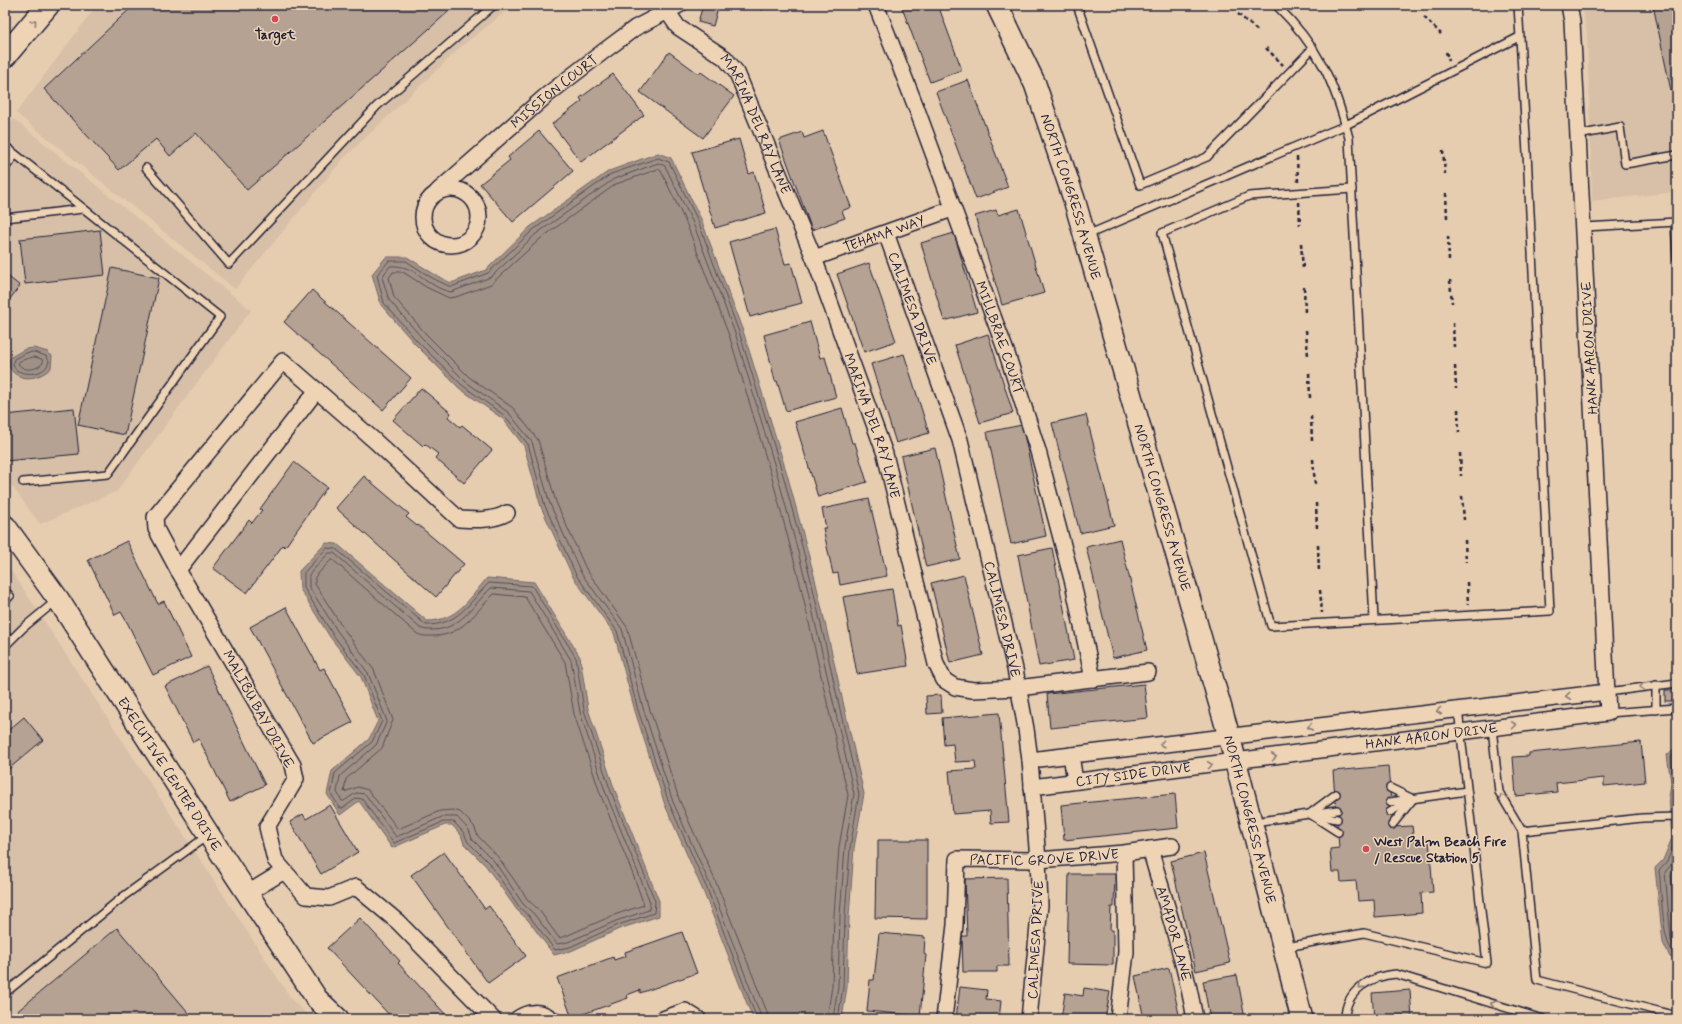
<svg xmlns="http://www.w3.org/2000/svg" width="1682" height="1024" font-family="Mynerve,sans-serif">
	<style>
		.built { fill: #d7c0a7 }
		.water { fill: #a09186; stroke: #6e6568 }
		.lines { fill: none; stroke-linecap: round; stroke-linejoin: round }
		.shore { stroke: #544e59; stroke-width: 1 }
		.building { fill: #b5a293; stroke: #22223b }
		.lane-casing { stroke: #22223b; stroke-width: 10 }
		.street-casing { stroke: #22223b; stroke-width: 18 }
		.secondary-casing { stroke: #22223b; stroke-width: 24 }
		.primary-casing { stroke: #22223b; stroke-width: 25 }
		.path { stroke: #22223b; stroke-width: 2.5; stroke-dasharray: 4 3; stroke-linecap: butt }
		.lane { stroke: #eed4b5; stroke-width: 7 }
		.street { stroke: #eed4b5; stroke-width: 15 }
		.secondary { stroke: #eed4b5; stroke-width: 21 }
		.primary { stroke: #eed4b5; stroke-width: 22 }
		.oneway { stroke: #887b78 }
		.poi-dot { fill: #d1495b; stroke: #eed4b5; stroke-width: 1.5 }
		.labels { text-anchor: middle; stroke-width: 3; stroke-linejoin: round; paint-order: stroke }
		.poi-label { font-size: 14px; font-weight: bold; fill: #22223b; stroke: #eed4b5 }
		.street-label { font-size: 14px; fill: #22223b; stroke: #eed4b5 }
	</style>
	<rect width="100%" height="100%" fill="#e6cdb0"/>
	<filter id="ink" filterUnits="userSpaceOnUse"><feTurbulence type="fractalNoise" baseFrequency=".025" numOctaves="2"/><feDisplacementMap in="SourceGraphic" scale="8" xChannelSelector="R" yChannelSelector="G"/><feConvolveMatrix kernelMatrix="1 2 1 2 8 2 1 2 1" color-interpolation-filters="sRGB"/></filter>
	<g filter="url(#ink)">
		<g class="built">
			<polygon points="97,5 514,5 462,46 344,158 235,289 16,113"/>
			<polygon points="1582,5 1677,5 1677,192 1592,201 1587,34"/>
			<polygon points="14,119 251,310 117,491 40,524 5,477 5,130"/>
			<polygon points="5,561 292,1000 312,1019 5,1019"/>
		</g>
		<g class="water">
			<polygon points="658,153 671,158 701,219 744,334 787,474 815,579 864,794 854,848 849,916 847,987 842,1019 753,1019 704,893 665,805 635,711 614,633 573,577 541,507 524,446 503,419 459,388 415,344 381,305 372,274 386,257 407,257 434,274 451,283 486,270 530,227 609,171"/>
			<path d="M34,348L48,352L52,356L51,368C39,380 14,384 8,363L11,357L25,349Z"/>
			<path d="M326,543L337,544L427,621C457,621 469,599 487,578L534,582L580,657L588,709L614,788L659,901V916L619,929L571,951L554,955L528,920L517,910L486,866L464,844L461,835L452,825H445L392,848L359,801L340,815L327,794L332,771L369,739L378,721L361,677L330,637L300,589L299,571Z"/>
			<polygon points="1676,747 1677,747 1677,960 1670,957 1663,943 1655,868 1663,860 1672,838 1669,797 1671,783 1667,755"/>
		</g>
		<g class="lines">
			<g class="shore">
				<path d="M34,352L46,356L49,361C46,375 27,376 16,370L13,364L14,359L26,353Z"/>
				<path d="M34,357L42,359L43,363C36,370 25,372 18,364L20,361Z"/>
				<path d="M327,548L336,549L426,625C459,625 468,603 489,583L532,586L576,658L584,710L610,789L655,901L654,913L618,925L570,947L555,950L530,917L520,908L490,864L468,842L464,833L454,822H443L394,843L362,799L357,798L343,808H340L331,794L335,773L372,742L382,721L364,675L333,635L304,588V573Z"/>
				<path d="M329,553H334L420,628C424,630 428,630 432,630C460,630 473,605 491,588L529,591L571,660L580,712L605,791L650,902L649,910L616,921L568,942L557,944L534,914L523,904L494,861L472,839L469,830L457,817H442L396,837L365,794L356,793L344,801H342L337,792L340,776L376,745L387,721L368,673L338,632L309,587V575Z"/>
				<path d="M333,560L416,633C422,637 428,636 434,636C462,636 476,611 494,594L525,597L565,662L574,714L600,793L634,877L644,905L614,915L566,936L559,938L539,910L528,900L498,857L478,836L474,826L460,812L453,810L440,811L398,829L368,790L358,787L344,792L346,779L382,748L393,720L374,670L343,628L315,584V577L330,561Z"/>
				<polyline points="1674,813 1673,797 1675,783 1671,757 1677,751"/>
				<path d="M1675,822V840L1667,862L1659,871C1662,887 1661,950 1677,956"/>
				<polyline points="1677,850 1671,865 1665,872 1671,940 1677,950"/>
				<polyline points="1677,866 1671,875 1677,937"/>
				<polyline points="757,1019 708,891 669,803 638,710 617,631 576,575 545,506 528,444 505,416 462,385 418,342 384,303 377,275 389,261 406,261 432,278 451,287 488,273 533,230 611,174 658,158 669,162 698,221 740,335 783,475 811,580 859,794 850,848 845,916 843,987 838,1019"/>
				<path d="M762,1019L712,889L673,802L643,708L622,629L581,573L550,504L532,442L509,413L465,381L422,338L389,300L382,277L390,266C417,264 427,288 451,292L491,277L536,234L614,179L658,163L665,166L693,223L736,336L778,477L806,582L854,794L845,847L840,916L838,986L833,1019"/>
				<polyline points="768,1019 767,1012 718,887 679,799 649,707 627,627 586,569 556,502 538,440 513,408 469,377 426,334 394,297 389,278 393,272 403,272 426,287 449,298 456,297 491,284 540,239 616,184 658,169 661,171 687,225 730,338 772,478 800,583 848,795 839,847 834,915 832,986 827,1019"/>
			</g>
		</g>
		<g class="building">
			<polygon points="134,5 456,5 247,190 196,133 170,156 156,139 119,170 44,89"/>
			<polygon points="703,5 718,8 713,26 698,22"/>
			<polygon points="759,5 775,5 761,10"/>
			<polygon points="901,5 938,5 962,70 930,82"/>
			<polygon points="1653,5 1677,5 1677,90 1671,91"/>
			<polygon points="669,52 699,74 701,72 734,96 703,138 640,92"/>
			<polygon points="613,74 644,115 581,162 552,124 582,101 580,98"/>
			<polygon points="968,80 1008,187 976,199 936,92"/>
			<polygon points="539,131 573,171 513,222 480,184 510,160 508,157"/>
			<polygon points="823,131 851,207 842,211 845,218 812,230 779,140 802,132 804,138"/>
			<polygon points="739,139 749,174 754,172 766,213 715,228 692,152"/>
			<polygon points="1019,209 1044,293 1002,305 975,216 996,210 998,215"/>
			<polygon points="775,229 785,264 791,263 802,303 750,317 729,242"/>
			<polygon points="100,230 105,275 25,284 20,239"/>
			<polygon points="954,233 977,312 944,321 921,243"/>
			<polygon points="869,263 896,341 864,352 837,274"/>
			<polygon points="112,268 159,278 125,435 78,425"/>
			<polygon points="5,274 20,286 5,305"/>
			<polygon points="312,290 411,378 383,410 284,322"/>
			<polygon points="810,322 820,358 825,357 836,397 786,411 777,381 775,381 764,335"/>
			<polygon points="988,334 1013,413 980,423 955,345"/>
			<polygon points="904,354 929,433 896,443 871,364"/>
			<polygon points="421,388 451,413 448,417 460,427 462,425 492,450 464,483 435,458 438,454 425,444 423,446 393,420"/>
			<polygon points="74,408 79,454 5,461 5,415"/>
			<polygon points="842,408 852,443 855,443 867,482 818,497 795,422"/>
			<polygon points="1086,415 1114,525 1080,533 1052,423"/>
			<polygon points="1022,425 1046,536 1011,544 987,432"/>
			<polygon points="935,448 960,559 926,567 901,456"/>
			<polygon points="294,462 327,487 285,547 283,545 247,593 213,568 249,520 252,523 262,510 260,509"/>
			<polygon points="364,476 409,514 406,517 417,526 418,525 464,564 436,597 336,508"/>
			<polygon points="869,499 887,576 840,585 838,573 833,574 823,528 826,528 822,509"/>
			<polygon points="1120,539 1147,650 1113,658 1086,547"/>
			<polygon points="127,541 158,604 164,601 191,657 153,675 128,624 121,612 115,615 88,560"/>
			<polygon points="1052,548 1074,660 1039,666 1018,555"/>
			<polygon points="964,575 983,655 950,663 931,583"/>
			<polygon points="892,589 898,626 901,625 908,666 857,674 843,597"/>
			<polygon points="286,607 320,670 324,668 353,722 313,743 250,627"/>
			<polygon points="207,666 265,785 230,802 199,739 193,742 165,686"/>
			<polygon points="1144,684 1148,718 1050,728 1047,694"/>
			<rect x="1665" y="690" width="12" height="11"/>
			<polygon points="941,695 942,713 927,714 926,696"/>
			<polygon points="999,713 1009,822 991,823 990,811 953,814 949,771 976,769 975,761 955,762 953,744 944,745 942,718"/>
			<polygon points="24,717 43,740 5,772 5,733"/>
			<polygon points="1641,742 1645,782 1604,786 1604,778 1556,783 1557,792 1516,796 1513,757 1529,756 1529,753"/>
			<polygon points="1388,766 1393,827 1412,826 1414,841 1429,839 1433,892 1421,893 1422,913 1375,917 1374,900 1358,901 1356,881 1341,882 1340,872 1332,872 1330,849 1339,848 1333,771"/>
			<polygon points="1175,794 1178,828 1064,840 1061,805"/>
			<polygon points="330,805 358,852 321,874 290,822 303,814 306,819"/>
			<polygon points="878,840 927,840 927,919 875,918 876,858 878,858"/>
			<polygon points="444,852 485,909 489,906 526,956 488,983 411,875"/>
			<polygon points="1204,853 1230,963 1196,971 1171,861"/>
			<polygon points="1069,874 1115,874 1114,907 1111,907 1110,930 1113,930 1113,965 1067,964"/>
			<polygon points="1007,878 1009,966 997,966 997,972 963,972 962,936 967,936 965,879"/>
			<polygon points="360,918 400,961 398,963 448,1017 446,1019 393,1019 327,948"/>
			<polygon points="117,928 194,1019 8,1019"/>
			<polygon points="682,932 697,973 640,993 640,990 627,995 628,998 572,1018 557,978 613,957 614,960 626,956 625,952"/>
			<polygon points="879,933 925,937 924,954 926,955 920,1016 867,1011 870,980 874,980"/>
			<polygon points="1169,968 1180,1019 1144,1019 1135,976"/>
			<polygon points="1237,975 1245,1019 1210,1019 1203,981"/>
			<polygon points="960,987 987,990 986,999 1001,1001 999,1019 956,1019"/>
			<polygon points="1084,988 1110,992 1105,1019 1061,1019 1065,993 1083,996"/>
			<polygon points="1410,990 1412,1019 1374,1019 1372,993"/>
		</g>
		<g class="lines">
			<defs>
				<g id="lane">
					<polyline points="1077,5 1140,185 1207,157 1313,48"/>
					<path d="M1276,5C1319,47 1334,81 1349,138L1374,620"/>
					<polyline points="1578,135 1620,127 1625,164 1677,155"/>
					<polyline points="5,146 220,317 108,474 23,482"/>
					<polyline points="5,168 15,155"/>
					<polyline points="146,168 229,264 377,106 494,5"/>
					<polyline points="1352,189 1249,196 1162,233 1271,626 1550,611 1527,153 1518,5"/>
					<polyline points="5,218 83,209"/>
					<polyline points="1675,222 1677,258"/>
					<polyline points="1584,227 1677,222"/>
					<polyline points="1087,235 1346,125 1519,37"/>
					<polyline points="5,591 10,596 5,601"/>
					<polyline points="5,646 23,628 57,600"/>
					<polyline points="1656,685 1656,710"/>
					<polyline points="1607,692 1677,683"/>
					<polyline points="1608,713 1677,708"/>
					<polyline points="1492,728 1499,792 1522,831 1537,980 1677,1016"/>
					<polyline points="1390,788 1413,799"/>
					<polyline points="1390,802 1467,791"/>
					<polyline points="1312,812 1336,794"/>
					<polyline points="1390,812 1409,801"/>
					<polyline points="1310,814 1338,832"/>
					<polyline points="1317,815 1337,819"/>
					<polyline points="1254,822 1337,810"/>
					<polyline points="1392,825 1413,799"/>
					<polyline points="1522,831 1642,818 1677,817"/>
					<polyline points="1286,947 1364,933 1487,963 1458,709"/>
					<polyline points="5,993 124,896 207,836"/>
					<path d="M1345,1019C1345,990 1371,976 1396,974L1543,1019"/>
				</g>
				<g id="street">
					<path id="s1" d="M876,5L916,107L1007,354L1038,451L1073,583L1093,679"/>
					<path id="s2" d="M667,11L678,27L725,58L737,73L814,258L885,454L936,664L944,680L955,687L973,690L1018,688L1148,672"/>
					<circle cx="451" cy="217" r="28"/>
					<path id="s3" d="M438,191L547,95L604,51L635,28L679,5"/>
					<path id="s4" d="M886,233L960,440L1015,669L1026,729L1030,760L1038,860L1040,905L1029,1019"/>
					<path id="s5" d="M814,258L952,209"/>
					<polyline points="178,570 317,390"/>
					<polyline points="1071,755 1075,781"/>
					<polyline points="1030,760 1607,692"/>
					<path id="s6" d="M1032,787L1608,713L1572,21L1569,5"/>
					<path id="s7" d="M1150,849C1166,905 1185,961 1195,1019"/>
					<polyline points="248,893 284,871"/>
					<path d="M493,1019L398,922L356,887L329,898L306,896L275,860L267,827L296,779L293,765L178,570L156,529L155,517L283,361L375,441L459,519C475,520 493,521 507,513"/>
					<path d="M517,1019C528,1011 540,1010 552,1019"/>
					<polyline points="663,1019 685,1011 698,1019"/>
					<path id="s8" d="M944,1019L955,925L957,859L1038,860L1124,853L1172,846"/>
					<polyline points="1118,1019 1126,952 1124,853"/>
				</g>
				<g id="secondary">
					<path id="s9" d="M997,5L1035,84L1074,199L1229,736L1302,1019"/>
					<path id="s10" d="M5,526L58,599L209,835L317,999L338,1019"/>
				</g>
				<polyline id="primary" points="5,56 48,5"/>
			</defs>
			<use href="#lane" class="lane-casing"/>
			<use href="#street" class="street-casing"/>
			<use href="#secondary" class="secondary-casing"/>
			<use href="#primary" class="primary-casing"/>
			<g class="path">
				<polyline points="1238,14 1258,31"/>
				<polyline points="1424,17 1441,34"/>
				<polyline points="1266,48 1283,65"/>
				<polyline points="1446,52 1449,61"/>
				<polyline points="1443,150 1445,174"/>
				<polyline points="1297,157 1298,182"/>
				<polyline points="1446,193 1447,218"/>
				<polyline points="1299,202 1300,225"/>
				<polyline points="1448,236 1449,260"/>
				<polyline points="1301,243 1303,269"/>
				<polyline points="1450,280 1452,303"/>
				<polyline points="1304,287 1305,312"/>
				<polyline points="1453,323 1454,347"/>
				<polyline points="1306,330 1308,356"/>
				<polyline points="1455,366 1456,389"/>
				<polyline points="1309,373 1310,398"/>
				<polyline points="1458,409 1459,433"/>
				<polyline points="1311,416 1312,441"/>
				<polyline points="1460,453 1461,476"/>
				<polyline points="1313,459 1315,485"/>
				<polyline points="1462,496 1464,520"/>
				<polyline points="1316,503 1317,529"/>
				<polyline points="1465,540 1466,562"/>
				<polyline points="1318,545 1319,572"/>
				<polyline points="1467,582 1468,605"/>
				<polyline points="1320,590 1322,613"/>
			</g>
			<use href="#lane" class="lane"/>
			<use href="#street" class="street"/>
			<use href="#secondary" class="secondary"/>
			<use href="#primary" class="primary"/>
		</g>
		<defs><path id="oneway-chevron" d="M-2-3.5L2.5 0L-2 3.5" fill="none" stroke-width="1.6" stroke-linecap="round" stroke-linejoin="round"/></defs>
		<g class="oneway">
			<use href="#oneway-chevron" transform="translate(34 22) rotate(-50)"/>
			<use href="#oneway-chevron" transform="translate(1642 687) rotate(173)"/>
			<use href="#oneway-chevron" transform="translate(1568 696) rotate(174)"/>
			<use href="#oneway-chevron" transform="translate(1439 711) rotate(173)"/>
			<use href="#oneway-chevron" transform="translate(1514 725) rotate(-7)"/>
			<use href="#oneway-chevron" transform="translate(1310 727) rotate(173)"/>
			<use href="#oneway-chevron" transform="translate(1162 744) rotate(173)"/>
			<use href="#oneway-chevron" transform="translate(1274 757) rotate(-7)"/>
			<use href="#oneway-chevron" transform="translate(1210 765) rotate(-7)"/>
			<use href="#oneway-chevron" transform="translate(1502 797) rotate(-119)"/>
			<use href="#oneway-chevron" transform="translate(1361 986) rotate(139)"/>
			<use href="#oneway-chevron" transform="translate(1493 1004) rotate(-163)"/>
		</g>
	</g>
	<g class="poi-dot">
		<circle cx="275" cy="19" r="4"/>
		<circle cx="1366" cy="849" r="4"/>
	</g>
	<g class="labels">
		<g class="poi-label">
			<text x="275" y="39">Target</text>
			<text x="1374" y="846" text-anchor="start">West Palm Beach Fire<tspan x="1374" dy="16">/ Rescue Station 5</tspan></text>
		</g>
		<g class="street-label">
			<text dy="5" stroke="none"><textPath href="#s3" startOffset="153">MISSION COURT</textPath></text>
			<text dy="5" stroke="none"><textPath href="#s2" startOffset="149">MARINA DEL RAY LANE</textPath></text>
			<text dy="5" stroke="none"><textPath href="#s9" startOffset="206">NORTH CONGRESS AVENUE</textPath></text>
			<text dy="5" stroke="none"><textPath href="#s5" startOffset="74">TEHAMA WAY</textPath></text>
			<text dy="5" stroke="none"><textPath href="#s4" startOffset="80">CALIMESA DRIVE</textPath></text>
			<text dy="5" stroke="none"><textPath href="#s1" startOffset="355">MILLBRAE COURT</textPath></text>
			<text transform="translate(1589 348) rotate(-93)" y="5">HANK AARON DRIVE</text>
			<text dy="5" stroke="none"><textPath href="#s2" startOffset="473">MARINA DEL RAY LANE</textPath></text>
			<text dy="5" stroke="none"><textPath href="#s9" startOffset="530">NORTH CONGRESS AVENUE</textPath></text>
			<text dy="5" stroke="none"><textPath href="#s4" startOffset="404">CALIMESA DRIVE</textPath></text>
			<text transform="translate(259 709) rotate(61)" y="5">MALIBU BAY DRIVE</text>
			<text dy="5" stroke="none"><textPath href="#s6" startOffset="403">HANK AARON DRIVE</textPath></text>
			<text dy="5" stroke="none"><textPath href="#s10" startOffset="298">EXECUTIVE CENTER DRIVE</textPath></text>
			<text dy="5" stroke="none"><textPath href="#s6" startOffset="102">CITY SIDE DRIVE</textPath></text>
			<text dy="5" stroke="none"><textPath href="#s9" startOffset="854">NORTH CONGRESS AVENUE</textPath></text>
			<text dy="5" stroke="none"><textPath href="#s8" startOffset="248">PACIFIC GROVE DRIVE</textPath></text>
			<text dy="5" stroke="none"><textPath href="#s7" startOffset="88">AMADOR LANE</textPath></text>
			<text transform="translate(1035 940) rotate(-87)" y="5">CALIMESA DRIVE</text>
		</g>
	</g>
	<rect width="1682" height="1024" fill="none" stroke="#eed4b5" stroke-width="20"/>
	<rect x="10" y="10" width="1662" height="1004" fill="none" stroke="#22223b" stroke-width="1.5" filter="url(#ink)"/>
</svg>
